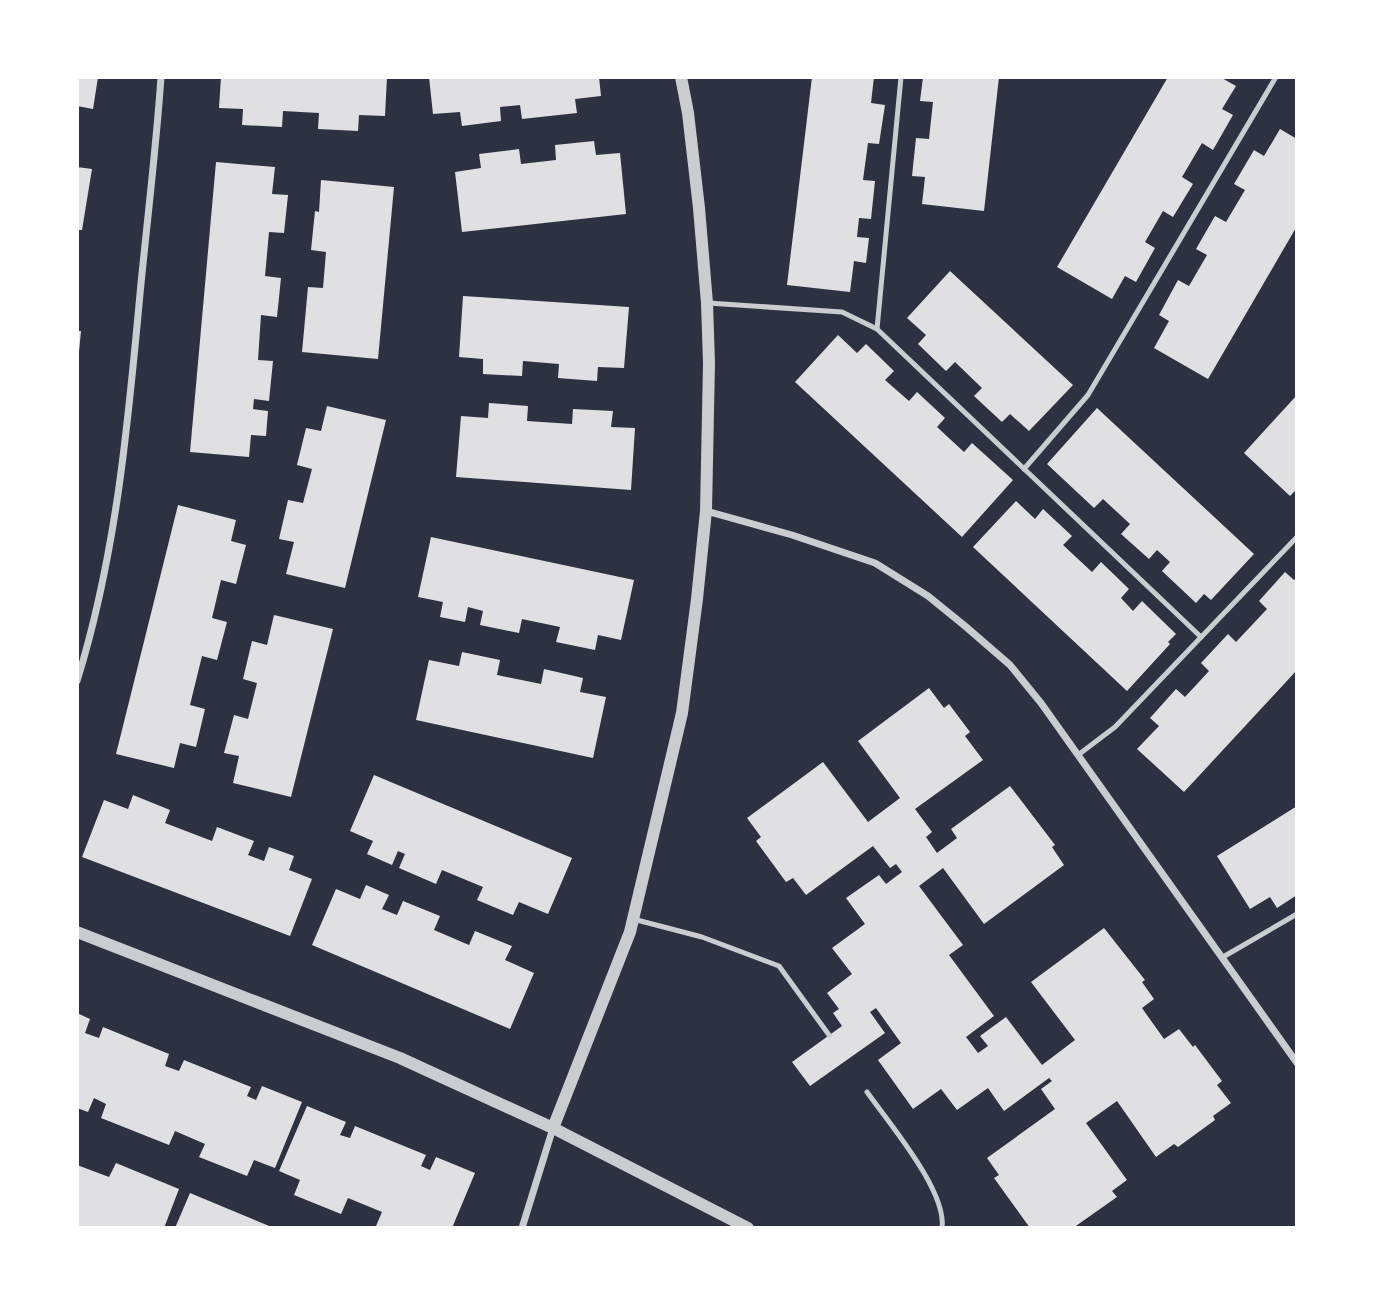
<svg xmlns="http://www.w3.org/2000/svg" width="1374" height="1305" font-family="'PT Sans',sans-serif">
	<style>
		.building { fill: #e0e0e3 }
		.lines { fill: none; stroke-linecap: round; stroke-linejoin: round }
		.service { stroke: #caccd0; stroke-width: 5 }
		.minor { stroke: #caccd0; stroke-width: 7 }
		.tertiary { stroke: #caccd0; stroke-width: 12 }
	</style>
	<rect width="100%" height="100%" fill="#2d3142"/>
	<g class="building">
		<polygon points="77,77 98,77 93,109 77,106"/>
		<polygon points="221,77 387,77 385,116 359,115 358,131 318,129 319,113 283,111 282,127 242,125 243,109 219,108"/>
		<polygon points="429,77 599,77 601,96 575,99 577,113 522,119 520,105 500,107 501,121 462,126 460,112 433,114"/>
		<polygon points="812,77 874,77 871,103 885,105 879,144 868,143 863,180 875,181 871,219 859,218 857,237 869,238 866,263 854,261 850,292 787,285"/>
		<polygon points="923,77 999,77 984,211 922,204 925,177 912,176 916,138 929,139 933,102 920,101"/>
		<polygon points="1168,77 1220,77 1236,86 1222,109 1233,115 1213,150 1202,143 1182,177 1193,184 1173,217 1163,211 1145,242 1155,248 1136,282 1125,276 1112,299 1057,267"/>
		<polygon points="1280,129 1297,139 1297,226 1208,379 1154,348 1169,321 1159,315 1178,280 1189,286 1207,255 1196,249 1215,216 1226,222 1245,190 1234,184 1254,150 1264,156"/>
		<polygon points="594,141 596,155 620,153 626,214 462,232 455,172 481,168 479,154 519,149 521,164 556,160 555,145"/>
		<polygon points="216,162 275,167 272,194 288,195 284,233 269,232 265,276 281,278 277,317 261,315 258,360 273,361 269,401 254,399 253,409 268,411 266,436 251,435 249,457 190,452"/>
		<polygon points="77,167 92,169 82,230 77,230"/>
		<polygon points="321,180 394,187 378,359 302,352 308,287 323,288 326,252 311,250 315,211 319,212"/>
		<polygon points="950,271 1073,385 1029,431 1010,414 1002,422 974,396 982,388 955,362 946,371 918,344 926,335 907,318"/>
		<polygon points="463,296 629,307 624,368 598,367 597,381 558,378 559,364 523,361 522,376 483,374 483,359 459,357"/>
		<polygon points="77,331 81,331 79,352 77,351"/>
		<polygon points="838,335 857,353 866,344 894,371 885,380 909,401 917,392 945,418 937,427 964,452 972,443 1013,480 962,537 795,382"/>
		<polygon points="1297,395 1297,489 1290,496 1244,453"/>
		<polygon points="489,403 528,406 527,421 572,424 573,409 613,411 611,427 635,428 631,490 456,477 461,416 488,418"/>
		<polygon points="327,406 386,420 345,588 286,574 294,542 279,539 288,500 303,503 312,469 297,465 306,428 321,431"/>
		<polygon points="1097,408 1254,554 1211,600 1204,594 1196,603 1162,571 1170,562 1157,550 1149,559 1121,534 1130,524 1103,499 1094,508 1047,464"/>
		<polygon points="1016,501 1035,519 1043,509 1072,536 1063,545 1092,572 1101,562 1129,589 1121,598 1133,611 1142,601 1176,634 1168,642 1170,644 1127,691 973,547"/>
		<polygon points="178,505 236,520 231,541 246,545 236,584 221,580 212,618 227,622 217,660 202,656 190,705 205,709 196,747 180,743 174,768 116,754"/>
		<polygon points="431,537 634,580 621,640 598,635 595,650 556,642 560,627 522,619 519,633 480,625 483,611 468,607 465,622 440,617 443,602 418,597"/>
		<polygon points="1285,572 1294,580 1297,577 1297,670 1184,792 1137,749 1159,726 1150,718 1176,689 1185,697 1209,671 1201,663 1228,634 1236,642 1267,609 1259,601"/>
		<polygon points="274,615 333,629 291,797 233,783 239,756 224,753 234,715 248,719 257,683 243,679 252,641 267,645"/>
		<polygon points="462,652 500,660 497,675 541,684 544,669 583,678 580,692 606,697 593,758 416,720 429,660 459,666"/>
		<polygon points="929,688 944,708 949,704 970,732 965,736 983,760 915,809 932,832 926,837 937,853 957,838 951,829 1010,786 1055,845 1052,847 1064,865 984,924 943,868 919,886 963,945 949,955 994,1016 966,1037 978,1053 988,1046 980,1036 1006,1017 1042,1065 1075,1040 1031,982 1104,928 1145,980 1142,982 1154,999 1142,1008 1164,1039 1179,1029 1193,1047 1195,1045 1222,1081 1217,1085 1231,1103 1213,1116 1215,1120 1178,1147 1174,1144 1156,1157 1117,1101 1086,1123 1127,1180 1112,1191 1117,1197 1073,1228 1030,1228 994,1178 999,1175 987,1158 1055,1109 1041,1089 1052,1081 1049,1078 1004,1111 988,1088 957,1110 941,1089 913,1109 878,1060 901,1043 876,1008 870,1012 885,1033 810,1086 792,1062 842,1026 833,1013 839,1009 827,993 852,974 832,948 865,924 846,898 879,875 886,884 902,872 896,864 890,868 873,846 806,895 793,878 786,882 756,841 761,837 747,818 823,762 868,822 900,798 858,741"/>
		<polygon points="374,775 572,858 548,914 519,902 513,915 477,900 483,887 442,870 436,884 399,868 405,854 398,851 392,865 367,854 373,841 350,831"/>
		<polygon points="133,795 170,810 165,823 212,841 217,827 254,841 248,855 264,861 269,847 294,856 289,870 312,879 290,936 82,857 104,800 128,809"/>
		<polygon points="1297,806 1297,895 1277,908 1270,897 1250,909 1217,856"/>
		<polygon points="366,885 389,895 382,909 397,915 403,901 440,916 434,930 469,945 475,931 512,946 505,960 534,973 510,1029 312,945 336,889 360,899"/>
		<polygon points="77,1013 90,1019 85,1033 99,1038 103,1027 169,1054 165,1066 179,1071 184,1060 251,1087 247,1096 256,1100 262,1086 302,1102 275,1168 254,1160 247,1176 199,1157 205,1144 175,1131 169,1145 101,1118 106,1104 94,1098 88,1112 77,1108"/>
		<polygon points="307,1106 346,1122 340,1135 350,1138 355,1126 426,1155 421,1166 430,1170 436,1157 475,1173 452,1228 382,1228 376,1226 382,1212 348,1198 341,1214 294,1195 300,1180 279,1171"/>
		<polygon points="116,1163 179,1189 164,1228 77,1228 77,1165 109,1177"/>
		<polygon points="190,1193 274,1228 175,1228"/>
	</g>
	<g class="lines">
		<g class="service">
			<polyline points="708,303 842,312 877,329 1201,637"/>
			<polyline points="877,329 901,77"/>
			<polyline points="1024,469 1088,395 1276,77"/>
			<polyline points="1078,755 1115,727 1297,537"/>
			<polyline points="633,919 702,937 779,966 829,1035"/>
			<polyline points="1223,957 1297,914"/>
			<path d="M867,1092C889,1123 947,1191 942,1228"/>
		</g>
		<g class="minor">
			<polyline points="706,511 792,535 875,563 928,596 965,626 1010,665 1041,703 1297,1063"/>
			<path d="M77,681C116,556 128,424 140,294C147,221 156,150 161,77"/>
			<polyline points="522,1228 553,1128"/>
		</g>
		<g class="tertiary">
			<polyline points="77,932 400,1058 553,1128 748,1228"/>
			<polyline points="553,1128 630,932 682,713 697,599 706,511 709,363 707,303 699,208 688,113 681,77"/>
		</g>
	</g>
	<rect width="1374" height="1305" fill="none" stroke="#ffffff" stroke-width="158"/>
</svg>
